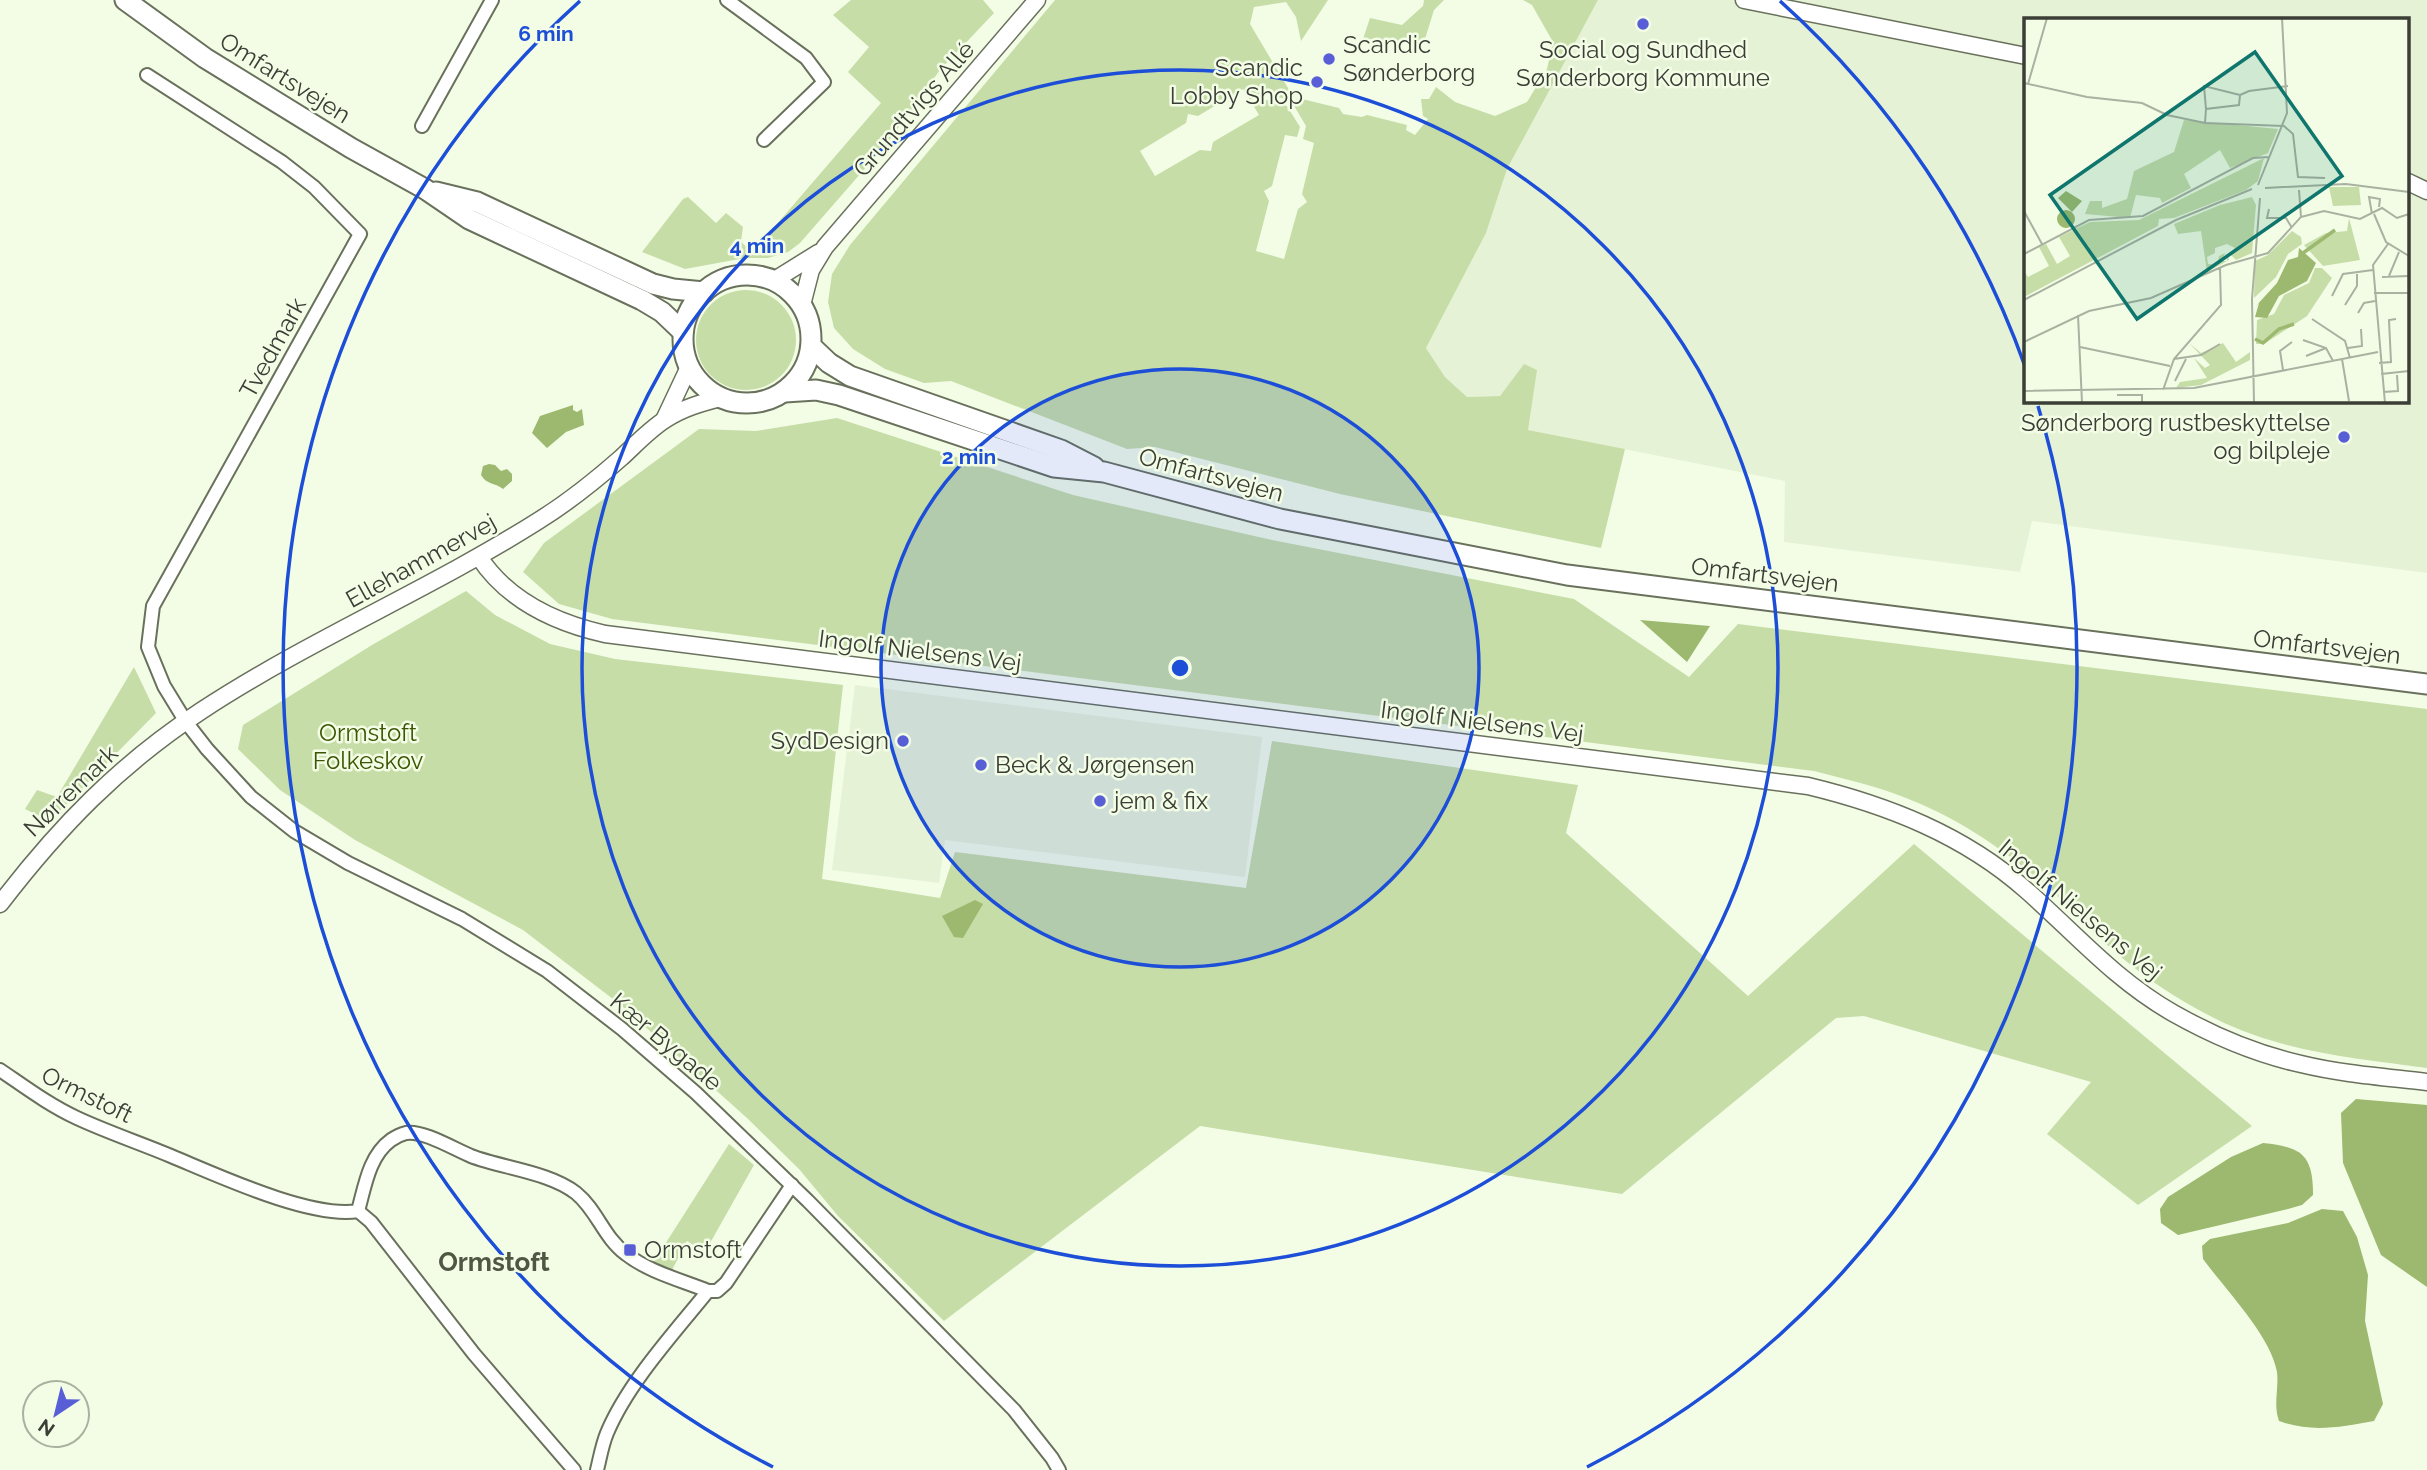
<svg xmlns="http://www.w3.org/2000/svg" width="2427" height="1470" font-family="Raleway,sans-serif">
	<style>
		.built { fill: #e6f2d5; fill-rule: evenodd }
		.green { fill: #c6dda8 }
		.water { fill: #9cb96f }
		.lines { fill: none; stroke-linecap: round; stroke-linejoin: round }
		.minor-casing { stroke: #69715d; stroke-width: 16 }
		.tertiary-casing { stroke: #69715d; stroke-width: 19 }
		.primary-casing { stroke: #69715d; stroke-width: 23 }
		.trunk-casing { stroke: #69715d; stroke-width: 23 }
		.minor { stroke: #fff; stroke-width: 12 }
		.tertiary { stroke: #fff; stroke-width: 16 }
		.primary { stroke: #fff; stroke-width: 19 }
		.trunk { stroke: #fff; stroke-width: 19 }
		.ring { fill: none; stroke: #1d4ed8; stroke-width: 3.5 }
		.poi-dot { fill: #585ed5; stroke: #f3fde6; stroke-width: 2.5 }
		.labels { text-anchor: middle; stroke-width: 5; stroke-linejoin: round; paint-order: stroke }
		.poi-label { font-size: 24px; fill: #3b3e36; stroke: #f3fde6; text-anchor: start }
		.street-label { font-size: 24px; fill: #3b3e36; stroke: #f3fde6 }
		.park-label { font-size: 24px; fill: #3c5500; stroke: #f3fde6 }
		.neighbourhood-label { font-size: 26px; font-weight: bold; fill: #4f5744; stroke: #f3fde6 }
		.inset-river { fill: none; stroke: #9cb96f; stroke-width: 3.5 }
		.inset-road { fill: none; stroke: #a9b1a0; stroke-width: 2 }
		.view { fill: #0f766e; fill-opacity: 0.15; stroke: #0f766e; stroke-width: 3.5 }
		.inset-edge { fill: none; stroke: #3b3e36; stroke-width: 3.5 }
		.centre { fill: #1d4ed8; stroke: #f3fde6; stroke-width: 3.5 }
		.ring-label { font-size: 21px; text-anchor: middle; font-weight: bold; fill: #1d4ed8; stroke: #f3fde6; stroke-width: 5; stroke-linejoin: round; paint-order: stroke }
	</style>
	<rect width="100%" height="100%" fill="#f3fde6"/>
	<g class="built">
		<path d="M1598,0H2427V573L2032,521L2020,572L1784,542L1785,481L1528,430L1524,364L1500,396L1467,397L1445,377L1426,348L1486,233L1507,169ZM2026,19H2408V401H2026Z"/>
		<polygon points="855,685 1262,737 1245,877 945,840 939,883 832,870"/>
	</g>
	<g class="green">
		<path d="M851,0H983L994,13L940,70L888,142L800,243L788,252L768,258H745L685,269L642,252L683,199L688,197L716,223L726,213L743,227L741,241C754,258 768,253 770,232L881,103L848,72L869,47L833,15Z"/>
		<polygon points="1055,0 1328,0 1301,41 1296,17 1286,2 1254,7 1250,24 1291,93 1286,99 1262,93 1250,100 1243,89 1198,116 1188,114 1186,123 1140,151 1155,176 1200,150 1211,151 1213,142 1259,115 1253,105 1263,99 1287,106 1300,127 1297,137 1285,135 1272,186 1264,191 1269,201 1256,251 1284,259 1298,209 1307,202 1302,194 1314,143 1303,139 1306,126 1293,104 1298,98 1339,108 1343,114 1362,117 1367,115 1407,125 1406,130 1415,135 1428,119 1423,116 1421,99 1429,99 1436,87 1455,102 1495,116 1527,102 1547,69 1553,42 1532,5 1523,0 1598,0 1507,169 1486,233 1426,348 1445,377 1467,397 1500,396 1524,364 1537,370 1528,430 1625,449 1601,548 1340,494 1155,447 1127,449 951,381 924,383 885,369 853,349 834,328 828,302 832,274 850,245"/>
		<polygon points="1424,0 1444,0 1434,10 1424,42 1363,39 1370,18 1402,25 1423,6"/>
		<circle cx="746" cy="340" r="50"/>
		<path d="M837,418L1073,495L1272,540L1574,599L1689,677L1738,624L2427,709V1068C2355,1058 2282,1052 2216,1019C2177,1000 2139,974 2106,944C2085,925 2067,904 2045,885C2005,850 1956,817 1906,798C1876,786 1845,779 1814,771L612,619L559,604L523,572L544,543L699,429L756,431Z"/>
		<polygon points="466,591 495,615 550,644 615,659 843,685 822,879 940,898 955,852 1246,888 1272,741 1578,785 1566,833 1748,996 1914,844 2252,1126 2138,1205 2047,1134 2091,1082 1864,1016 1836,1018 1622,1194 1200,1126 944,1321 838,1216 799,1169 747,1118 622,1006 523,930 355,840 280,790 238,749 243,725 372,645"/>
		<polygon points="134,667 156,713 50,821 25,809 37,790 57,797"/>
		<polygon points="729,1144 754,1165 705,1252 687,1241 671,1272 653,1263"/>
	</g>
	<g class="water">
		<polygon points="573,405 573,410 577,412 582,409 584,425 566,432 547,448 532,433 540,416"/>
		<path d="M489,464L495,465L501,471L507,469L512,474V481L503,489C494,482 487,485 481,475L483,466Z"/>
		<polygon points="1640,620 1710,626 1687,662"/>
		<polygon points="975,900 983,904 963,938 954,937 942,916"/>
		<polygon points="2356,1099 2427,1105 2427,1287 2381,1255 2343,1163 2341,1113"/>
		<path d="M2263,1143C2302,1147 2313,1155 2313,1195L2302,1205L2288,1209L2178,1235L2161,1223L2160,1209L2168,1197L2231,1157Z"/>
		<path d="M2322,1209L2343,1211L2357,1237L2368,1275L2365,1321L2383,1404L2374,1421C2341,1427 2311,1433 2279,1421C2273,1404 2279,1389 2277,1372C2271,1336 2225,1289 2203,1259L2202,1246L2210,1239L2288,1223Z"/>
	</g>
	<g class="lines">
		<defs>
			<g id="minor">
				<polyline points="727,0 806,58 824,82 764,140"/>
				<polyline points="147,75 282,162 314,187 360,234 153,606 148,647 164,686 186,722 207,749 251,797 294,831 348,863 462,919 547,971 622,1029 696,1093 808,1201 1014,1410 1052,1458 1059,1470"/>
				<polyline points="422,126 492,0"/>
				<path d="M0,1070C25,1087 49,1105 77,1118C107,1132 140,1143 171,1156C217,1175 311,1219 358,1211C365,1186 369,1156 391,1140C394,1138 402,1134 406,1133C423,1130 454,1149 471,1156C502,1168 549,1172 576,1193C597,1210 604,1238 626,1254C649,1272 681,1280 708,1291H717L726,1283L792,1185"/>
				<polyline points="358,1211 371,1222 474,1354 574,1470"/>
				<path d="M597,1470C600,1458 602,1445 607,1433C628,1383 674,1333 708,1291"/>
			</g>
			<g id="tertiary">
				<polyline points="1744,0 2026,56"/>
				<polyline points="2408,182 2427,191"/>
				<polyline points="773,281 818,253"/>
				<polyline points="802,305 811,270 825,247 1037,0"/>
				<polyline points="664,420 689,367"/>
				<path d="M479,557C508,601 556,623 605,634L1808,786C1887,805 1964,835 2026,890C2075,933 2115,980 2173,1013C2212,1035 2256,1054 2301,1064C2342,1074 2385,1077 2427,1082"/>
				<path d="M0,904C59,827 119,765 201,711C309,640 429,590 538,521C567,503 596,480 622,457C636,444 650,429 666,419C683,408 701,403 720,398"/>
			</g>
			<circle id="primary" cx="747" cy="339" r="64"/>
			<g id="trunk">
				<polyline points="125,0 205,58 351,148 425,189 469,219 642,300 662,312 683,332"/>
				<polyline points="436,192 477,202 653,284 673,289 704,292"/>
				<polyline points="811,346 829,363 850,376 1061,450 1094,467"/>
				<polyline points="785,392 816,390 839,395 1054,467 1104,472 1280,519 1567,575 2427,684"/>
			</g>
		</defs>
		<use href="#minor" class="minor-casing"/>
		<use href="#tertiary" class="tertiary-casing"/>
		<use href="#primary" class="primary-casing"/>
		<use href="#trunk" class="trunk-casing"/>
		<use href="#minor" class="minor"/>
		<use href="#tertiary" class="tertiary"/>
		<use href="#primary" class="primary"/>
		<use href="#trunk" class="trunk"/>
	</g>
	<circle cx="1180" cy="668" r="299" fill="#1d4ed8" fill-opacity=".12"/>
	<g class="ring">
		<circle cx="1180" cy="668" r="299"/>
		<circle cx="1180" cy="668" r="598"/>
		<path d="M773 1467A897 897 0 0 1 580 1M1780 1A897 897 0 0 1 2026 369M2038 406A897 897 0 0 1 1587 1467"/>
	</g>
	<g class="poi-dot">
		<circle cx="1643" cy="24" r="7"/>
		<circle cx="1329" cy="59" r="7"/>
		<circle cx="1317" cy="82" r="7"/>
		<circle cx="2344" cy="437" r="7"/>
		<circle cx="903" cy="741" r="7"/>
		<circle cx="981" cy="765" r="7"/>
		<circle cx="1100" cy="801" r="7"/>
		<rect x="623" y="1243" width="14" height="14" rx="3.5"/>
	</g>
	<g class="labels">
		<g class="poi-label">
			<text x="1343" y="53">Scandic<tspan x="1343" dy="28">Sønderborg</tspan></text>
			<text x="1643" y="58" text-anchor="middle">Social og Sundhed<tspan x="1643" dy="28">Sønderborg Kommune</tspan></text>
			<text x="1303" y="76" text-anchor="end">Scandic<tspan x="1303" dy="28">Lobby Shop</tspan></text>
			<text x="2330" y="431" text-anchor="end">Sønderborg rustbeskyttelse<tspan x="2330" dy="28">og bilpleje</tspan></text>
			<text x="889" y="749" text-anchor="end">SydDesign</text>
			<text x="995" y="773">Beck &amp; Jørgensen</text>
			<text x="1114" y="809">jem &amp; fix</text>
			<text x="644" y="1258">Ormstoft</text>
		</g>
		<g class="street-label">
			<text transform="translate(285 78) rotate(32)" y="8">Omfartsvejen</text>
			<text transform="translate(914 109) rotate(-49)" y="8">Grundtvigs Allé</text>
			<text transform="translate(273 348) rotate(-61)" y="8">Tvedmark</text>
			<text transform="translate(1211 475) rotate(15)" y="8">Omfartsvejen</text>
			<text transform="translate(421 561) rotate(-29)" y="8">Ellehammervej</text>
			<text transform="translate(1765 575) rotate(7)" y="8">Omfartsvejen</text>
			<text transform="translate(2327 647) rotate(7)" y="8">Omfartsvejen</text>
			<text transform="translate(920 651) rotate(7)" y="8">Ingolf Nielsens Vej</text>
			<text transform="translate(1482 722) rotate(7)" y="8">Ingolf Nielsens Vej</text>
			<text transform="translate(71 791) rotate(-44)" y="8">Nørremark</text>
			<text transform="translate(2080 910) rotate(40)" y="8">Ingolf Nielsens Vej</text>
			<text transform="translate(666 1042) rotate(40)" y="8">Kær Bygade</text>
			<text transform="translate(87 1095) rotate(26)" y="8">Ormstoft</text>
		</g>
		<g class="park-label">
			<text x="368" y="741">Ormstoft<tspan x="368" dy="28">Folkeskov</tspan></text>
		</g>
		<g class="neighbourhood-label">
			<text x="494" y="1271">Ormstoft</text>
		</g>
	</g>
	<g transform="translate(2024 18)">
		<rect width="385" height="385" fill="#f3fde6"/>
		<path d="M160,102L254,111L244,135L206,150L196,132L160,156L167,170L138,185L136,180L112,177L106,200L61,196L66,183H78V190L103,181L110,153L150,134ZM240,140L234,163L222,172L150,200L135,201L134,208L0,279V253L4,259L25,248L15,229L22,226L33,246L46,238L35,219L66,204L115,202ZM305,169H335L337,187L309,188ZM228,179L232,187L228,235L212,242L206,236L211,230L203,226L191,230V235L183,239L184,246L193,247L195,238L201,235L198,243H203V236L205,242L183,254L177,213L154,216L150,206L196,187ZM325,200L336,242L299,248L280,227L302,215L323,213ZM268,213L277,219L278,226L264,236L252,259L230,280L231,243L244,237ZM291,250H298L308,260L283,298L240,326H232L233,302L250,296L260,277L285,265ZM165,325L177,335L199,325L212,344L226,334V342L177,367L152,370L156,364L183,360L170,340L181,350L186,347Z" fill="#c6dda8"/>
		<path d="M42,173L58,183L48,194L34,180ZM33 201a9 9 0 1 1 18 0a9 9 0 1 1-18 0ZM275,230L292,245L283,263L255,278L243,300L231,299L235,285L231,289L253,265L264,242L274,239Z" fill="#9cb96f"/>
		<path class="inset-river" d="M279,235L311,212M231,321L239,325L255,311L270,306"/>
		<path class="inset-road" d="M0,65L63,79L118,85L143,97L181,105L260,108L269,116L274,159L301,160M4,66L23,0M182,91L180,68L216,77M181,105L182,91L215,87L216,77L225,73L264,68M234,167L263,95L258,0M241,170L322,166L385,174M245,191L243,200H262L268,210M0,193L18,226M348,196L345,179L356,181L355,189M350,196L362,224L385,238M277,199L300,193L336,201L358,190L373,200L385,196M0,236L65,202L119,198L229,140L245,139M365,258L375,234M358,259L385,258M350,275H385M308,278L319,256L349,252M0,282L152,202L228,171M321,287L333,268V254M334,295L340,285L351,283M54,297L58,385M288,301L321,323L326,340M279,322L302,330L309,343M0,324L65,293L127,280L202,247L244,235L277,199L275,172M56,329L146,348M324,330L338,328L337,311M282,338L302,330M150,341L177,337L196,326M318,341L325,383M355,345L367,344L365,302L372,301M259,352L256,333L268,324M357,356L385,353M151,363L162,341M139,372L150,341L197,287L196,250M0,373L170,370L354,334M359,374L374,373L373,357M93,377H118V385M230,385L228,281L236,180M361,385L349,247L364,226"/>
		<path class="view" d="M231,34L318,158L113,301L26,177Z"/>
		<rect width="385" height="385" class="inset-edge"/>
	</g>
	<circle cx="1180" cy="668" r="10" class="centre"/>
	<g class="ring-label">
		<text x="546" y="41">6 min</text>
		<text x="757" y="253">4 min</text>
		<text x="969" y="464">2 min</text>
	</g>
	<g transform="translate(56 1414) rotate(215)"><circle r="33" fill="#f3fde6" stroke="#a9b1a0" stroke-width="2"/>
	<path d="M0-5L12 26L0 18L-12 26Z" fill="#585ed5"/>
	<text y="-10" font-size="19" font-weight="bold" text-anchor="middle" fill="#3b3e36">N</text>
	</g>
</svg>
